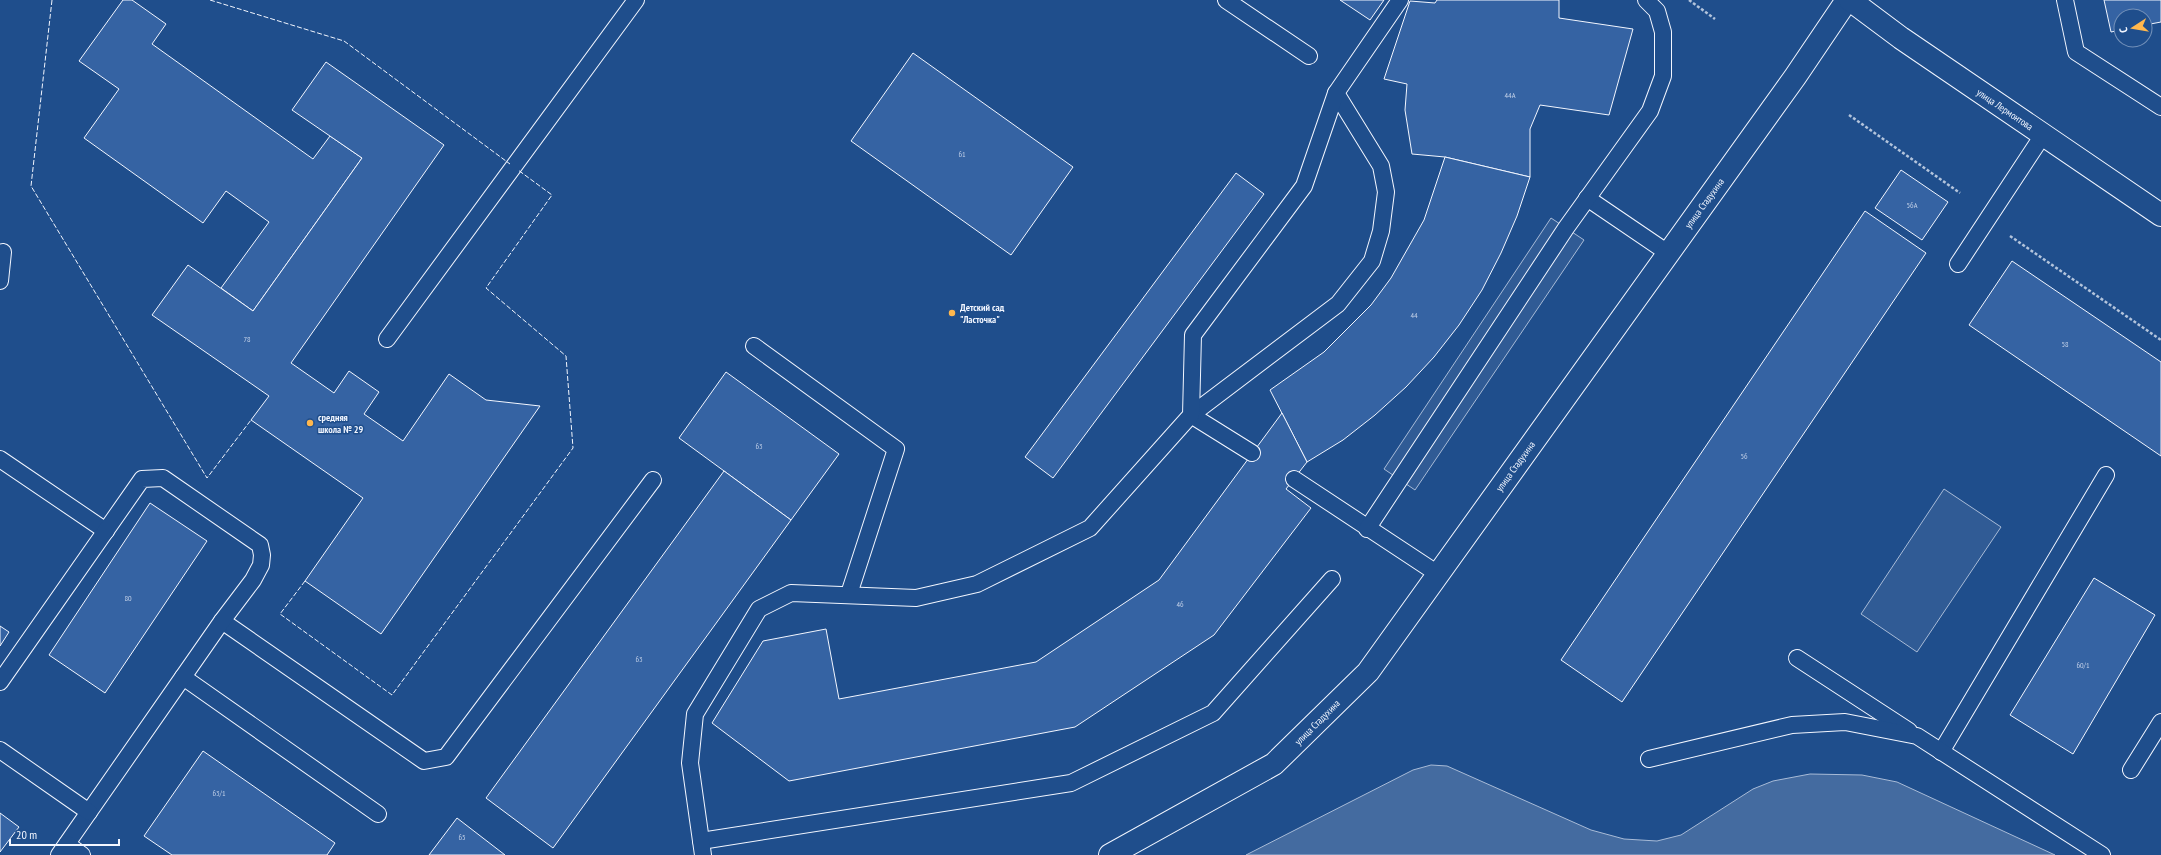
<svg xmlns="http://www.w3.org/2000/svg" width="2161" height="855" font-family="'PT Sans Narrow',sans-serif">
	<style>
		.built { fill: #305b95; stroke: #a8bbd7 }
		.water { fill: #446ba0; stroke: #a8bbd7 }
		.building { fill: #3563a3; stroke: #f2f6ff }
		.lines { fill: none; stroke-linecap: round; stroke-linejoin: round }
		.lane-casing { stroke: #f2f6ff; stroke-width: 18 }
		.secondary-casing { stroke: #f2f6ff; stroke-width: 24 }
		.primary-casing { stroke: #f2f6ff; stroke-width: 24 }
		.path { stroke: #b3c4dc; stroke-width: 2.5; stroke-dasharray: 3 2; stroke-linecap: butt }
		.lane { stroke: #1f4e8c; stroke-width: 16 }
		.secondary { stroke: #1f4e8c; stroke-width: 22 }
		.primary { stroke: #1f4e8c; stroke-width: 22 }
		.fence { stroke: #f2f6ff; stroke-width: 1; stroke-dasharray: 5 2; stroke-linecap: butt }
		.poi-dot { fill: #ffb74d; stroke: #1f4e8c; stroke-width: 1.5 }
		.labels { text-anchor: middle; stroke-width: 3; stroke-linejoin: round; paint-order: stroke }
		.number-label { font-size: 8px; fill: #c3d1e8 }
		.street-label { font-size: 10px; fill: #f2f6ff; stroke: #1f4e8c }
		.poi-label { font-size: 10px; font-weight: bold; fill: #f2f6ff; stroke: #1f4e8c; text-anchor: start }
	</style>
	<rect width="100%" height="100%" fill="#1f4e8c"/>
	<g class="built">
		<polygon points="1551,218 1584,240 1415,490 1384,469"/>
		<polygon points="1944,489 2001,527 1917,652 1861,614"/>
	</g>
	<polygon class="water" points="1431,765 1447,766 1591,830 1624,839 1657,841 1681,835 1753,789 1773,781 1810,774 1862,775 1897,782 2055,855 1246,855 1413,770"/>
	<g class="building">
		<polygon points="123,0 132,0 166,24 152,44 313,159 330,136 362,158 253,311 221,288 269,222 226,191 203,223 84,138 119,89 79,61"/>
		<polygon points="1340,0 1384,0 1370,20"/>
		<polygon points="1437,0 1559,0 1559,18 1633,29 1609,115 1540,105 1530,129 1530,177 1445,157 1412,154 1405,110 1407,84 1384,79 1410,1 1435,3"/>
		<polygon points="2104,0 2161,0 2161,22 2145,25 2145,16 2121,16 2121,30 2111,32"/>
		<polygon points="913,53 1073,167 1011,255 851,141"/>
		<polygon points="326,62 444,145 291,363 334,393 349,371 379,392 364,414 403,441 449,374 486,400 540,406 381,634 305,581 363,498 251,420 269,396 152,315 188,265 253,311 362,158 292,110"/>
		<polygon points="1445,157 1530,177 1517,216 1501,253 1482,290 1459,325 1434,357 1406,387 1375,415 1343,440 1307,462 1270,390 1324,352 1371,305 1391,278 1424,220"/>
		<polygon points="1901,170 1948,202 1922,240 1875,208"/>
		<polygon points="1236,173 1264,194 1053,478 1025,457"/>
		<polygon points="1865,211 1926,253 1622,702 1561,660"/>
		<polygon points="2012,261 2161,362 2161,456 1969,325"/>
		<polygon points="726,372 839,454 791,520 679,438"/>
		<polygon points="1282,413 1307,462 1286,489 1311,508 1214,635 1075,727 789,781 712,723 763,641 826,629 839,699 1036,662 1159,580"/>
		<polygon points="724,471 791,520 553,848 486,798"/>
		<polygon points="150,503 207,541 105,693 49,655"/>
		<polygon points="2094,578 2155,615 2073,754 2010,715"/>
		<polygon points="0,626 9,632 0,646"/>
		<polygon points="203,751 335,843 327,855 172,855 144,836"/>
		<polygon points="0,813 19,827 0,852"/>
		<polygon points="457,818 505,855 429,855"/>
	</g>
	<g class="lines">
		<defs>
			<g id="lane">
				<polyline points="1226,0 1309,56"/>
				<polyline points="2065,0 2076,52 2161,107"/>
				<polyline points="1587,198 1668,253"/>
				<polyline points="1958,264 2043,135"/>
				<polyline points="0,281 3,252"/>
				<polyline points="387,339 636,0"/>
				<polyline points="754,346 896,449 849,594"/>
				<polyline points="1252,453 1191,415 1338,304 1372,261 1381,231 1386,192 1381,166 1336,93"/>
				<polyline points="0,459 106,531"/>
				<polyline points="1294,479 1438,574"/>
				<polyline points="1367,529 1566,228 1650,111 1663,76 1663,32 1657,11 1646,0"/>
				<polyline points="222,621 424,761 446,757 653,480"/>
				<polyline points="1797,658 1909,731"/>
				<polyline points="183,677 378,814"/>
				<polyline points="0,682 142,479 163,478 260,545 262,555 261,565 253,580 222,621 59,855"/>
				<polyline points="0,750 89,812"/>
				<polyline points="1941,752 2106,475"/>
				<polyline points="1649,759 1792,725 1845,722 1917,736 2102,855"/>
				<polyline points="2131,770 2161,722"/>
				<polyline points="701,841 1071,783 1213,713 1332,579"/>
				<polyline points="67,844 82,855"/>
				<polyline points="703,855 690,763 695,714 759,609 791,593 916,598 977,584 1090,528 1191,415 1193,335 1304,186 1336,93 1400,0"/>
			</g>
			<polyline id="secondary" points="1110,855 1274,764 1368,672 1795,77 1847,0"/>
			<polyline id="primary" points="1850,0 1901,38 2161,215"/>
		</defs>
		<use href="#lane" class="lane-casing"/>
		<use href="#secondary" class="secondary-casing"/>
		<use href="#primary" class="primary-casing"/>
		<g class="path">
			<polyline points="1689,0 1715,19"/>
			<polyline points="1849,115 1960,193"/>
			<polyline points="2010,236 2161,340"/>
		</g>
		<use href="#lane" class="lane"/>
		<use href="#secondary" class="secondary"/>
		<use href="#primary" class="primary"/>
		<g class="fence">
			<polyline points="52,0 31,186 207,478 251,420"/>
			<polyline points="210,0 344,41 510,164"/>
			<polyline points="305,581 280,614 392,695 573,448 566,356 486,288 552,195 518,170"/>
		</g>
	</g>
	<g class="poi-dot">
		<circle cx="952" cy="313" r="4"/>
		<circle cx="310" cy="423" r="4"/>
	</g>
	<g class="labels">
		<g class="number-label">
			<text x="1510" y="98">44А</text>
			<text x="962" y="157">61</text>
			<text x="1912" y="208">56А</text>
			<text x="1414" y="318">44</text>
			<text x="247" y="342">78</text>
			<text x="2065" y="347">58</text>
			<text x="759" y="449">63</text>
			<text x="1744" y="459">56</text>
			<text x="128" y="601">80</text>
			<text x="1180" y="607">46</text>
			<text x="639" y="662">63</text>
			<text x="2083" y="668">60/1</text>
			<text x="219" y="796">63/1</text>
			<text x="462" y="840">65</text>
		</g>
		<g class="street-label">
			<text transform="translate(2005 109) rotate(34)" y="4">улица Лермонтова</text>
			<text transform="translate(1704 203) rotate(-54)" y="4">улица Стадухина</text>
			<text transform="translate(1515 466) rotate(-54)" y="4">улица Стадухина</text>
			<text transform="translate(1317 722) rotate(-45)" y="4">улица Стадухина</text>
		</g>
		<g class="poi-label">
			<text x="960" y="311">Детский сад<tspan x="960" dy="12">"Ласточка"</tspan></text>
			<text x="318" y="421">средняя<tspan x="318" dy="12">школа № 29</tspan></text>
		</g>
	</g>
	<g transform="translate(2133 28) rotate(258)"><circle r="19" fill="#1f4e8c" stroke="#7391ba"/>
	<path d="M0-3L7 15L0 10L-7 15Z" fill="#ffb74d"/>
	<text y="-6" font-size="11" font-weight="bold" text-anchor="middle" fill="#f2f6ff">С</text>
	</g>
	<path d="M10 839v6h109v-6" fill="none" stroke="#f2f6ff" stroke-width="2"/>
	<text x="16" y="839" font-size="12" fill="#f2f6ff" stroke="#1f4e8c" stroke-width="3" paint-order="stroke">20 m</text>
</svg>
